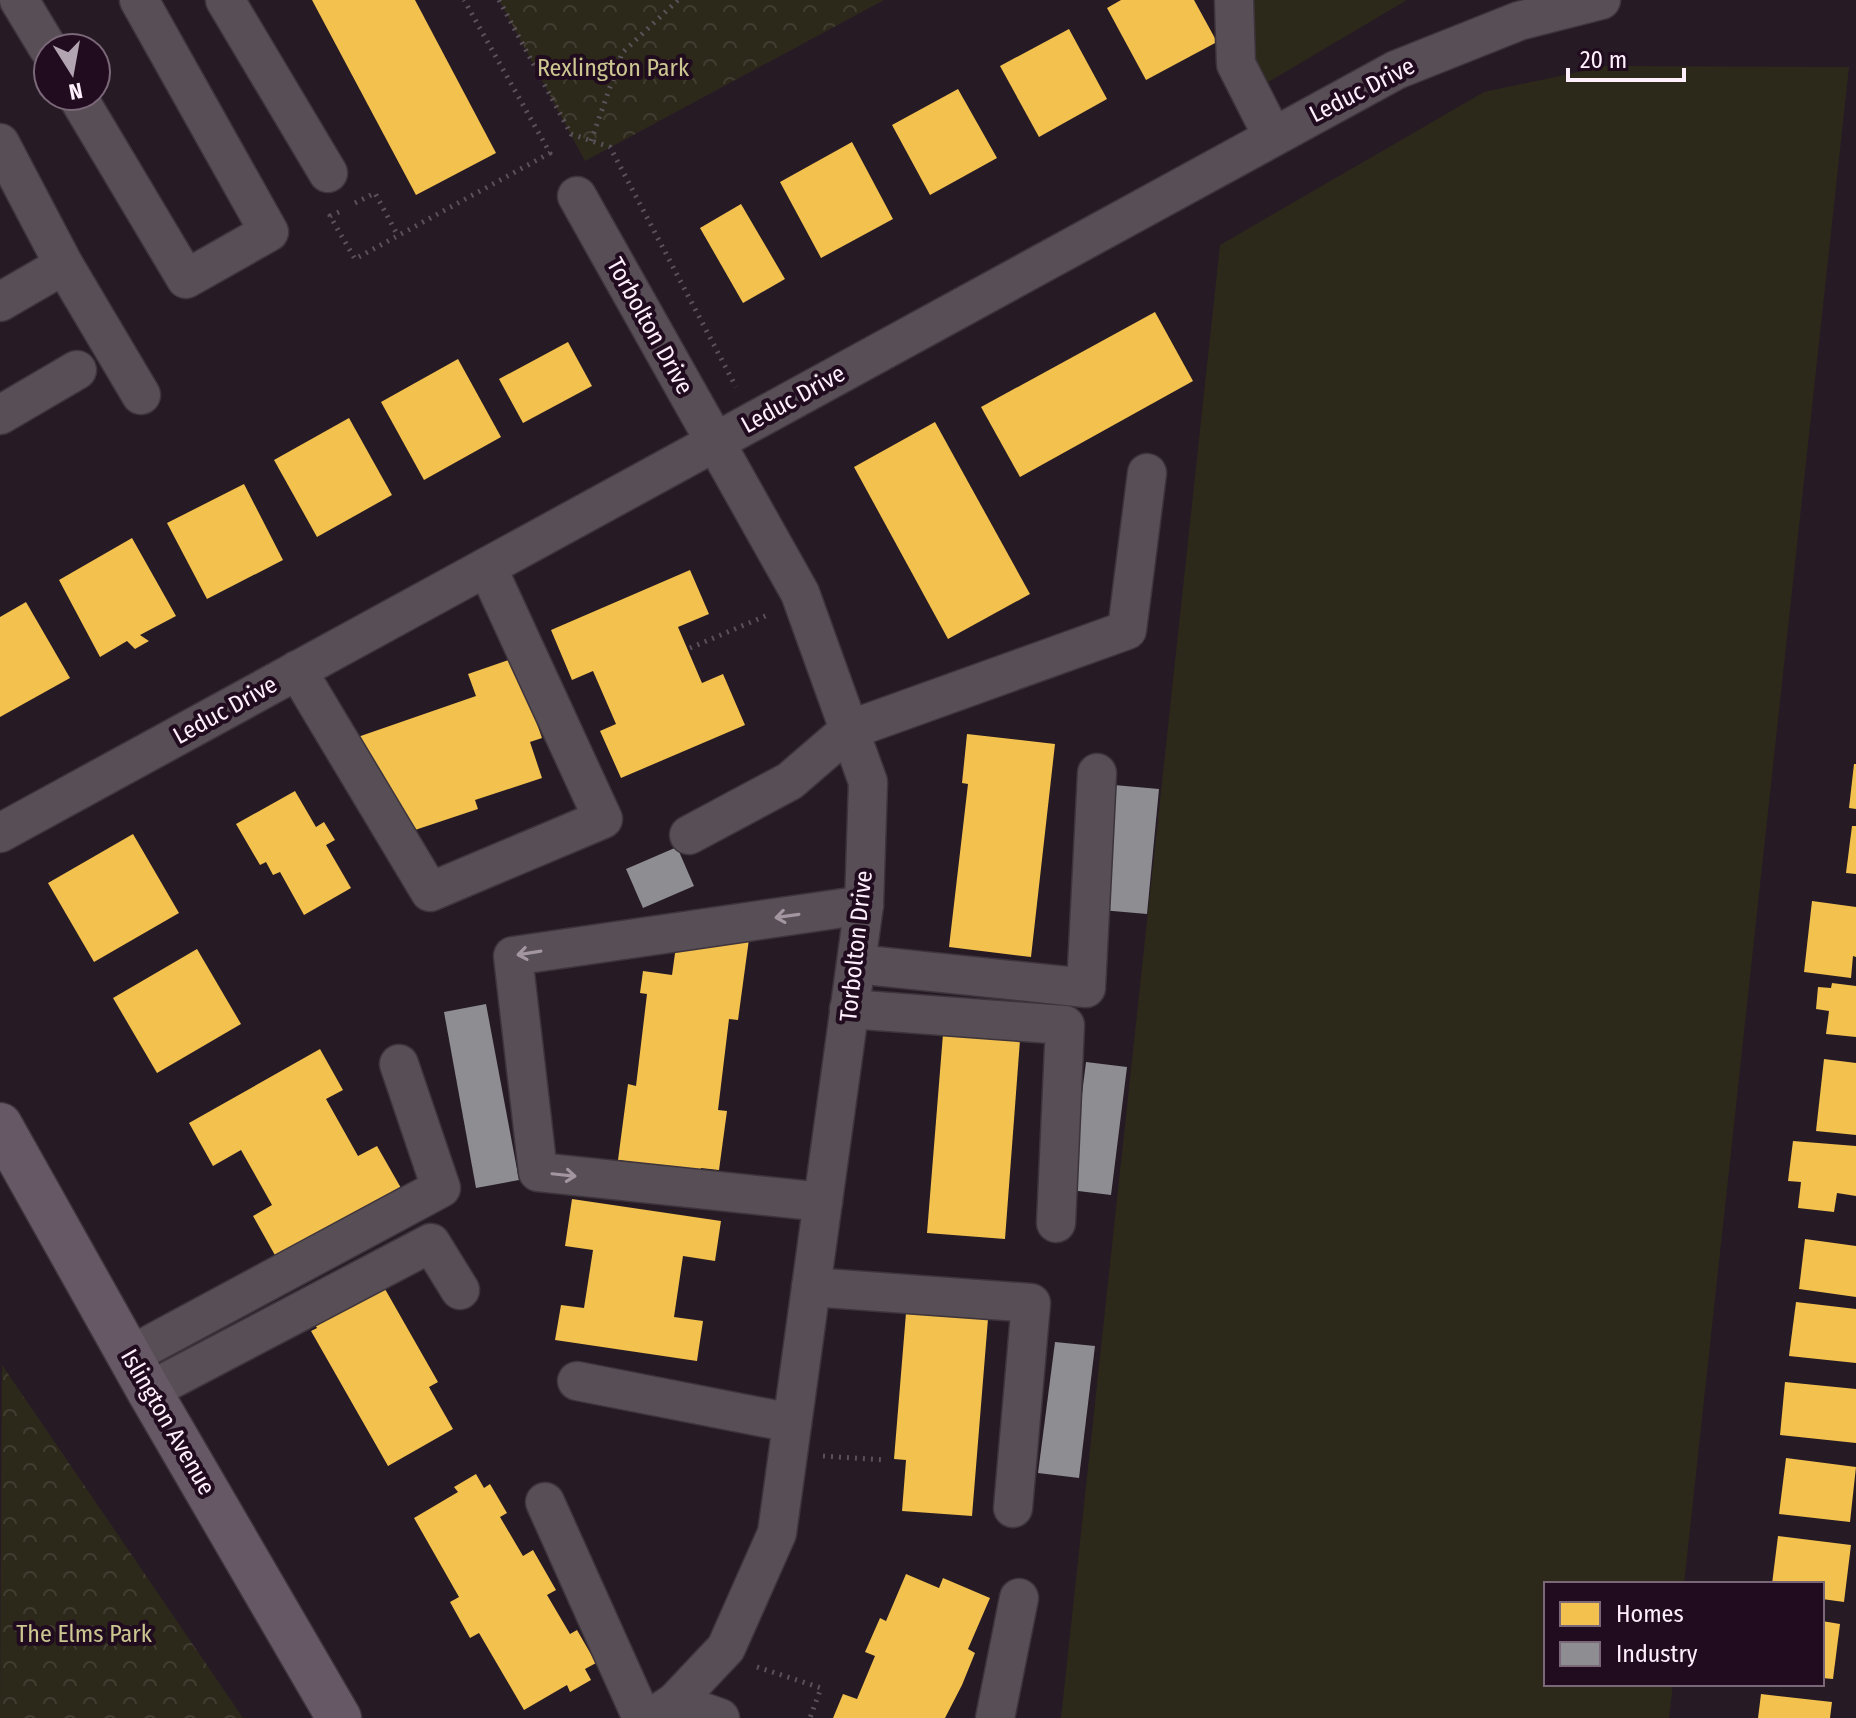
<svg xmlns="http://www.w3.org/2000/svg" width="1856" height="1718" font-family="'Fira Sans Condensed',sans-serif">
	<style>
		.green { fill: #2c291a }
		.forest { fill: url(#forest-crowns) }
		.homes { fill: #f2c14e }
		.industry { fill: #8d8d92 }
		.lines { fill: none; stroke-linecap: round; stroke-linejoin: round }
		.minor-casing { stroke: #3d343c; stroke-width: 41 }
		.major-casing { stroke: #3d343c; stroke-width: 47 }
		.path { stroke: #5a5159; stroke-width: 5; stroke-dasharray: 2 6; stroke-linecap: butt }
		.minor { stroke: #574e56; stroke-width: 38 }
		.major { stroke: #665965; stroke-width: 44 }
		.oneway { stroke: #a396a1 }
		.labels { text-anchor: middle; stroke-width: 8; stroke-linejoin: round; paint-order: stroke }
		.park-label { font-size: 24px; fill: #ccc691; stroke: #210c1f }
		.street-label { font-size: 24px; fill: #ffeffc; stroke: #210c1f }
	</style>
	<defs>
		<pattern id="forest-crowns" width="20" height="18" patternUnits="userSpaceOnUse" patternTransform="scale(2)"><rect width="20" height="18" fill="#2c291a"/><path d="M2 6a3 3 0 1 1 6 0M12 15a3 3 0 1 1 6 0" fill="none" stroke="#413e31"/></pattern>
	</defs>
	<rect width="100%" height="100%" fill="#261a25"/>
	<g class="green">
		<polygon points="1246,0 1407,0 1236,101"/>
		<polygon points="1607,66 1849,67 1684,1584 1546,1584 1546,1684 1673,1684 1669,1718 1061,1718 1220,245 1484,92"/>
	</g>
	<g class="forest">
		<polygon points="499,0 884,0 585,161"/>
		<polygon points="2,1365 243,1718 0,1718"/>
	</g>
	<g class="homes">
		<polygon points="312,0 415,0 496,153 416,195"/>
		<polygon points="1121,0 1194,0 1217,42 1146,80 1107,8"/>
		<polygon points="1069,29 1107,99 1039,137 1000,66"/>
		<polygon points="958,89 997,158 930,195 892,125"/>
		<polygon points="852,142 893,219 821,258 780,182"/>
		<polygon points="741,204 785,279 743,303 700,228"/>
		<polygon points="1155,312 1193,381 1020,477 981,407"/>
		<polygon points="568,342 592,386 523,423 499,379"/>
		<polygon points="458,359 501,437 424,480 381,402"/>
		<polygon points="349,418 392,495 317,537 274,460"/>
		<polygon points="935,422 1030,594 948,639 854,467"/>
		<polygon points="244,484 283,560 207,599 167,523"/>
		<polygon points="132,538 176,616 140,635 149,641 135,649 127,641 100,657 59,580"/>
		<polygon points="690,570 709,614 678,627 702,683 723,674 745,725 621,778 600,731 616,724 593,671 572,680 551,630"/>
		<polygon points="26,602 70,678 0,717 0,617"/>
		<polygon points="514,658 542,738 530,742 542,778 475,800 478,809 403,834 384,779 367,785 352,739 476,696 468,674"/>
		<polygon points="967,734 1055,744 1031,957 949,947 968,784 962,783"/>
		<polygon points="1854,764 1856,764 1856,809 1849,808"/>
		<polygon points="295,791 316,827 324,822 335,840 326,845 351,888 304,915 280,872 273,875 266,862 260,865 236,824"/>
		<polygon points="1852,826 1856,826 1856,874 1846,873"/>
		<polygon points="133,834 179,913 94,962 48,883"/>
		<polygon points="1812,901 1856,907 1856,957 1853,956 1851,978 1804,972"/>
		<polygon points="725,936 749,939 738,1020 729,1019 718,1110 727,1111 719,1170 701,1168 699,1182 679,1179 681,1168 659,1165 657,1178 631,1174 632,1162 618,1160 628,1084 636,1086 647,994 640,993 643,971 672,975 677,939 724,945"/>
		<polygon points="197,949 241,1024 157,1073 113,998"/>
		<polygon points="1832,983 1856,986 1856,1037 1826,1034 1829,1011 1816,1009 1818,987 1831,988"/>
		<polygon points="943,1034 1020,1040 1005,1239 927,1233"/>
		<polygon points="320,1049 343,1090 326,1099 358,1156 377,1146 401,1188 276,1257 253,1216 272,1205 241,1150 213,1166 189,1123"/>
		<polygon points="1824,1059 1856,1063 1856,1135 1816,1131"/>
		<polygon points="1793,1141 1856,1146 1856,1196 1837,1193 1834,1212 1798,1208 1801,1182 1788,1181"/>
		<polygon points="572,1199 721,1221 715,1261 683,1256 674,1317 703,1321 697,1361 555,1340 561,1305 584,1308 593,1250 565,1246"/>
		<polygon points="1805,1239 1856,1246 1856,1297 1799,1289"/>
		<polygon points="377,1275 438,1382 429,1387 453,1429 388,1466 311,1331 317,1328 309,1314"/>
		<polygon points="1796,1302 1856,1309 1856,1363 1789,1356"/>
		<polygon points="906,1313 988,1319 972,1516 902,1511 906,1460 894,1459"/>
		<polygon points="1785,1382 1856,1389 1856,1443 1780,1435"/>
		<polygon points="1786,1458 1856,1467 1850,1522 1779,1514"/>
		<polygon points="476,1474 484,1488 490,1484 507,1513 500,1517 523,1556 533,1550 556,1590 547,1595 570,1634 577,1630 596,1663 585,1669 591,1680 570,1692 567,1685 524,1710 479,1633 470,1638 450,1602 459,1597 414,1518 458,1492 454,1487"/>
		<polygon points="1778,1536 1851,1545 1844,1602 1822,1599 1822,1584 1772,1584"/>
		<polygon points="906,1574 939,1588 943,1578 990,1598 968,1649 975,1653 962,1685 945,1718 833,1718 843,1694 857,1699 875,1656 865,1652 880,1618 886,1621"/>
		<polygon points="1822,1621 1840,1624 1833,1679 1822,1678"/>
		<polygon points="1761,1694 1832,1702 1830,1718 1758,1718"/>
	</g>
	<g class="industry">
		<polygon points="1114,785 1159,789 1147,914 1101,910"/>
		<polygon points="677,847 694,886 643,908 626,869"/>
		<polygon points="486,1004 519,1180 476,1188 444,1012"/>
		<polygon points="1086,1062 1127,1067 1111,1195 1070,1190"/>
		<polygon points="1055,1342 1095,1346 1079,1478 1038,1473"/>
	</g>
	<g class="lines">
		<defs>
			<g id="minor">
				<polyline points="19,0 48,48"/>
				<polyline points="225,0 328,173"/>
				<polyline points="1234,0 1236,64 1273,137"/>
				<polyline points="77,96 186,279 269,232 139,0"/>
				<polyline points="0,143 64,265 141,395"/>
				<polyline points="577,196 800,593 868,782 864,905 777,1533 726,1648 675,1702 651,1718"/>
				<polyline points="0,302 64,265"/>
				<polyline points="0,415 77,370"/>
				<polyline points="297,670 430,892 603,819 487,567"/>
				<polyline points="0,833 1396,70 1519,21 1601,0"/>
				<polyline points="689,835 790,781 849,730 1127,630 1147,473"/>
				<polyline points="856,964 1086,988 1097,773"/>
				<polyline points="849,1009 1065,1025 1056,1223"/>
				<polyline points="823,1202 538,1172 513,956 864,905"/>
				<polyline points="811,1287 1031,1303 1013,1508"/>
				<polyline points="129,1356 441,1188 399,1064"/>
				<polyline points="577,1381 792,1423"/>
				<polyline points="149,1391 431,1243 460,1290"/>
				<polyline points="545,1502 642,1718"/>
				<polyline points="675,1702 720,1718"/>
				<polyline points="995,1718 1019,1598"/>
			</g>
			<polyline id="major" points="0,1125 149,1391 339,1718"/>
		</defs>
		<use href="#minor" class="minor-casing"/>
		<use href="#major" class="major-casing"/>
		<g class="path">
			<polyline points="499,0 571,134 610,147 736,387"/>
			<polyline points="591,141 622,53 678,0"/>
			<polyline points="355,203 375,193 398,236"/>
			<polyline points="339,212 330,216 355,259 550,153 464,0"/>
			<polyline points="690,648 770,614"/>
			<polyline points="823,1456 886,1460"/>
			<polyline points="757,1667 821,1688 810,1718"/>
		</g>
		<use href="#minor" class="minor"/>
		<use href="#major" class="major"/>
	</g>
	<defs><path id="oneway-shaft" d="M-6 0H5M1.5-3L5.5 0L1.5 3" fill="none" stroke-width="1.6" stroke-linecap="round" stroke-linejoin="round" transform="scale(2)"/></defs>
	<g class="oneway">
		<use href="#oneway-shaft" transform="translate(787 916) rotate(172)"/>
		<use href="#oneway-shaft" transform="translate(529 953) rotate(171)"/>
		<use href="#oneway-shaft" transform="translate(564 1175) rotate(6)"/>
	</g>
	<g class="labels">
		<g class="park-label">
			<text x="613" y="76">Rexlington Park</text>
			<text x="84" y="1642">The Elms Park</text>
		</g>
		<g class="street-label">
			<text transform="translate(1362 90) rotate(-27)" y="8">Leduc Drive</text>
			<text transform="translate(650 326) rotate(61)" y="8">Torbolton Drive</text>
			<text transform="translate(793 399) rotate(-29)" y="8">Leduc Drive</text>
			<text transform="translate(225 710) rotate(-29)" y="8">Leduc Drive</text>
			<text transform="translate(856 946) rotate(-84)" y="8">Torbolton Drive</text>
			<text transform="translate(168 1422) rotate(60)" y="8">Islington Avenue</text>
		</g>
	</g>
	<rect x="1544" y="1582" width="280" height="104" fill="#210c1f" stroke="#7a6777" stroke-width="2"/>
	<rect x="1560" y="1602" width="40" height="24" fill="#f2c14e" stroke="#7a6777" stroke-width="2"/>
	<text x="1616" y="1622" font-size="24" fill="#ffeffc">Homes</text>
	<rect x="1560" y="1642" width="40" height="24" fill="#8d8d92" stroke="#7a6777" stroke-width="2"/>
	<text x="1616" y="1662" font-size="24" fill="#ffeffc">Industry</text>
	<g transform="translate(72 72) rotate(169)"><circle r="38" fill="#210c1f" stroke="#7a6777" stroke-width="2"/>
	<path d="M0-6L14 30L0 20L-14 30Z" fill="#b3a4b1"/>
	<text y="-12" font-size="22" font-weight="bold" text-anchor="middle" fill="#ffeffc">N</text>
	</g>
	<path d="M1568 68v12h116v-12" fill="none" stroke="#ffeffc" stroke-width="4"/>
	<text x="1580" y="68" font-size="24" fill="#ffeffc" stroke="#210c1f" stroke-width="6" paint-order="stroke">20 m</text>
</svg>
